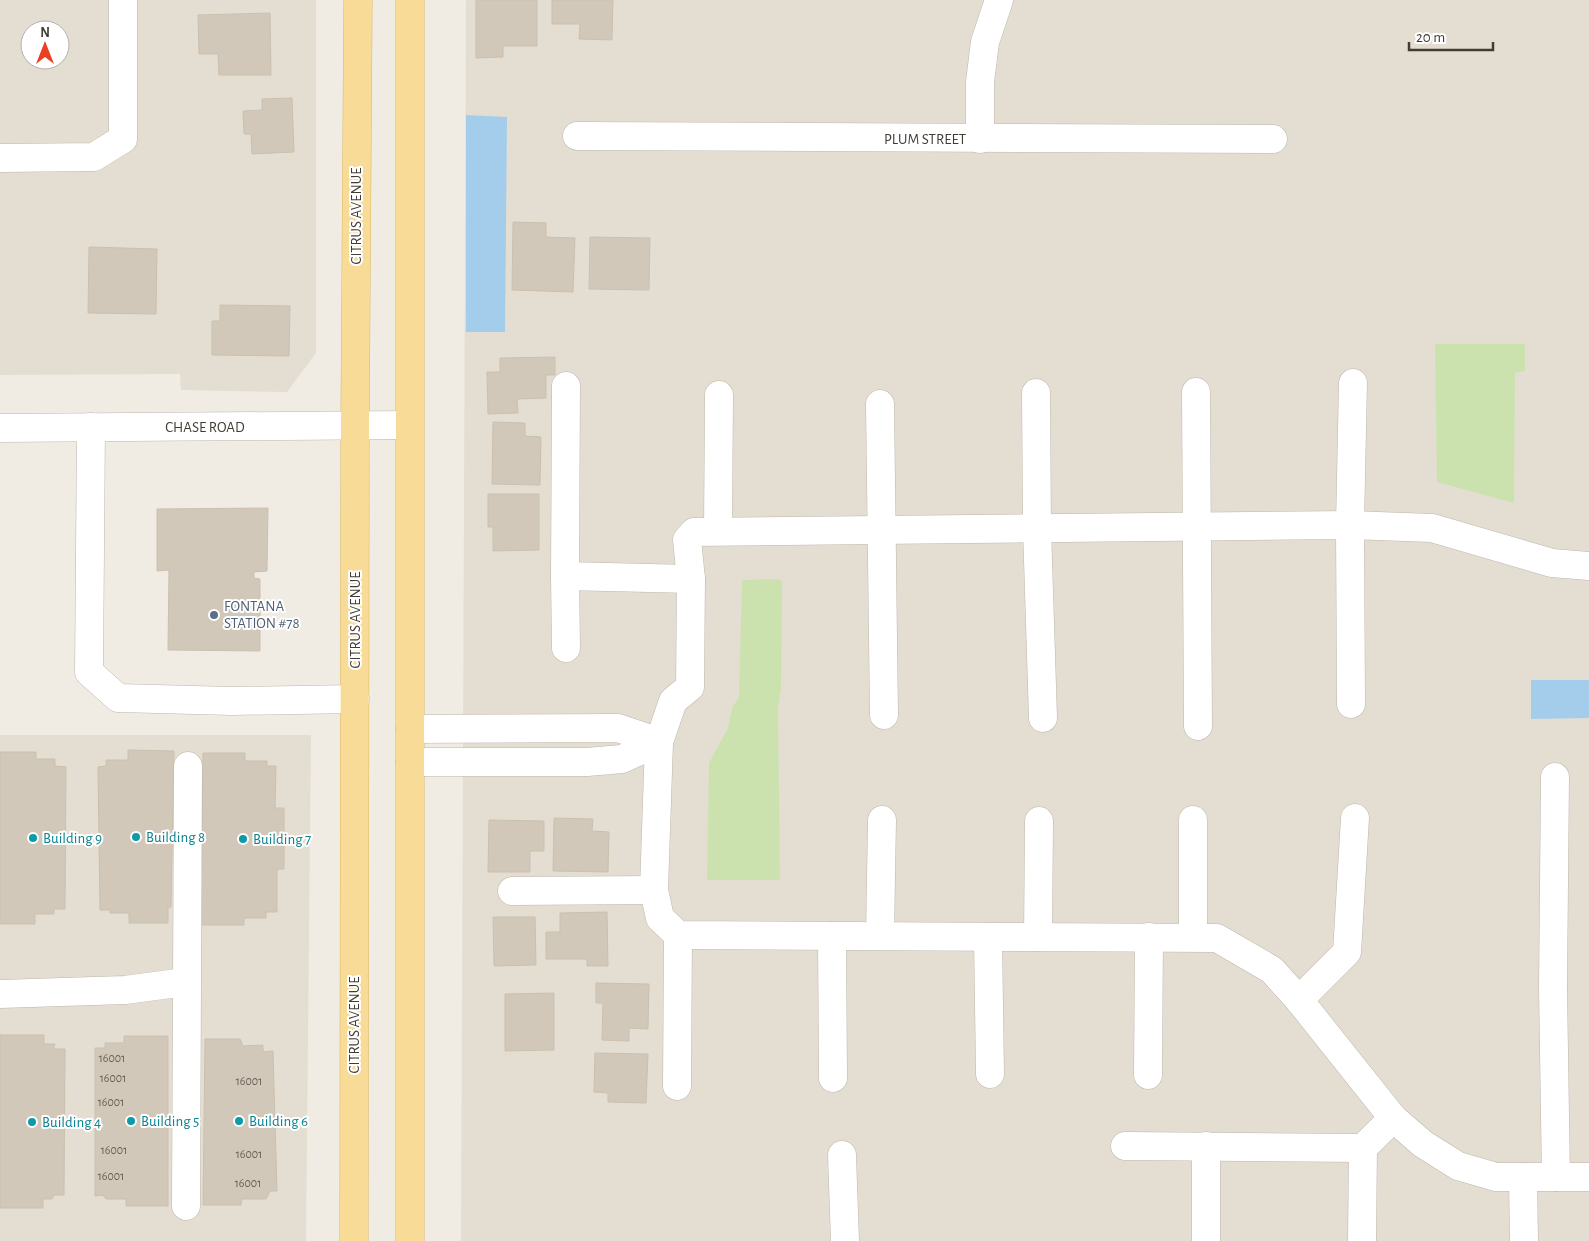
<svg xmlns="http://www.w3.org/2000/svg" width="1589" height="1241" font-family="'Alegreya Sans',sans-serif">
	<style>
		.residential { fill: #e4ded2; fill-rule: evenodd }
		.green { fill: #cbe2af }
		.water { fill: #a3cdea }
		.building { fill: #d1c8ba; stroke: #cbc0ae }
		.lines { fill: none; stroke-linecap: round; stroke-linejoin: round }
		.minor-casing { stroke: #beb7aa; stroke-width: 29 }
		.major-casing { stroke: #dab868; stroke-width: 29 }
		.minor { stroke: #fff; stroke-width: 28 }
		.major { stroke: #f7db96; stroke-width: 28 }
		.service-dot { fill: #5c6f8a; stroke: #fff; stroke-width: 2 }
		.culture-dot { fill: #0f9aa8; stroke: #fff; stroke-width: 2 }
		.labels { text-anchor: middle; stroke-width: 4; stroke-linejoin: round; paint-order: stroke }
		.number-label { font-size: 12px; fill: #665f56 }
		.street-label { font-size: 15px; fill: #423c34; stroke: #fff }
		.service-label { font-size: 15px; fill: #4e5e75; stroke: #fff; text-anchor: start }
		.culture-label { font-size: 15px; fill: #0d838f; stroke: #fff; text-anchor: start }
	</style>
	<rect width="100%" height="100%" fill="#f0ece4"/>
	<g class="residential">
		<path d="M0,0H316V353L287,392L181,390L180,374L0,375ZM30,30H60V60H30Z"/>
		<polygon points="466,0 1589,0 1589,1241 461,1241"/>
		<polygon points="0,735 311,735 306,1241 0,1241"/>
	</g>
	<g class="green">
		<polygon points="1435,344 1525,344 1525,371 1515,373 1514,503 1437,482"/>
		<polygon points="778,579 782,581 781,689 778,707 780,880 707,880 709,763 728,728 732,708 739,697 742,580"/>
	</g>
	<g class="water">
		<polygon points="466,115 507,117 505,332 466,332"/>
		<polygon points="1531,680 1589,680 1589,718 1531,719"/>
	</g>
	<g class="building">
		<polygon points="476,0 537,0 537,46 503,46 503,57 476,58"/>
		<polygon points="552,0 613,0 612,40 579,39 580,24 552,24"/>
		<polygon points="270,13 271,75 219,75 218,54 199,54 198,15"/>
		<polygon points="292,98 294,152 252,154 251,134 244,134 243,111 262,110 262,99"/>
		<polygon points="513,222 546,223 546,237 575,238 573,292 512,290"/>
		<polygon points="590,237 650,238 649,290 589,289"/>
		<polygon points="89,247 157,249 156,314 88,313"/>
		<polygon points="220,305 290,306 289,356 212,355 212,321 220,321"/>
		<polygon points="555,357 555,375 546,375 546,398 517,399 518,413 488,414 487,372 500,372 500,358"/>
		<polygon points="493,422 525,423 525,436 541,437 540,485 492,484"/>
		<polygon points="488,494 539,494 539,550 493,551 493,527 488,527"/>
		<polygon points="268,508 267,571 254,572 254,578 260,579 260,651 168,650 169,570 157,571 157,509"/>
		<polygon points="128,750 174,751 171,907 168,908 168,923 129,923 129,913 110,913 110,910 100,910 98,767 106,766 106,760 128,760"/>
		<polygon points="0,752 36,752 36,759 55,759 55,766 66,767 65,909 54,909 54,914 35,914 35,924 0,924"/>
		<polygon points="203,753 245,753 245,761 267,761 267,766 276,766 275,808 284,808 284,869 277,869 277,912 266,912 266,918 244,918 244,925 201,925"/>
		<polygon points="554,818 593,819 592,831 609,832 608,872 553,871"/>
		<polygon points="489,820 544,821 544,851 530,851 530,872 488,872"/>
		<polygon points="607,912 608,966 587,966 587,959 546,959 546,932 560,932 560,913"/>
		<polygon points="493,917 535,917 536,965 494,966"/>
		<polygon points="596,983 649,984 648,1029 629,1028 629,1041 602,1040 603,1003 596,1003"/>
		<polygon points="554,993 554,1050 505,1051 505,994"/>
		<polygon points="0,1035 44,1035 44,1044 55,1044 53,1049 65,1049 64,1195 54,1195 52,1199 43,1199 43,1208 0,1208"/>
		<polygon points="124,1036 168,1036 168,1206 126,1206 126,1199 106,1199 103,1195 95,1196 95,1048 105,1048 105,1043 124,1043"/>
		<polygon points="205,1039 240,1039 243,1046 263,1045 263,1052 273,1051 277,1191 270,1191 266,1199 242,1199 241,1205 203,1205"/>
		<polygon points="595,1053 648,1054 646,1103 608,1102 608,1093 594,1092"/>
	</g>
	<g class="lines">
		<defs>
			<g id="minor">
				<polyline points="577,136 1273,139"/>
				<polyline points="980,139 980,82 985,42 999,0"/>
				<polyline points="0,158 94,157 123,139 123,0"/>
				<polyline points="566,386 565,576 691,579"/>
				<polyline points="1196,392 1198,726"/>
				<polyline points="1036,393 1037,528 1043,718"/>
				<polyline points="880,404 884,715"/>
				<polyline points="91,427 89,672 118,698 232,701 355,699"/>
				<polyline points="0,428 409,425"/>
				<polyline points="718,531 719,395"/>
				<polyline points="1589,566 1552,563 1432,528 1350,525 694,532 687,540 691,579 690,687 673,701 659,742 654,890 660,918 678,935 1217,938 1272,970 1299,1000 1393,1118 1423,1144 1458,1166 1496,1177 1589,1177"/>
				<polyline points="565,576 566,648"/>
				<polyline points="1351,704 1350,525 1353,383"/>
				<polyline points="410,729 618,728 659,742"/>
				<polyline points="410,762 587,762 622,759 659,742"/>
				<polyline points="1555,777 1553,989 1556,1177"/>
				<polyline points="1193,820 1193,937"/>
				<polyline points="512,891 654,890"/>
				<polyline points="880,935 882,820"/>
				<polyline points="832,936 833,1078"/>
				<polyline points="988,937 990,1074"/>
				<polyline points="1038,937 1039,821"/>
				<polyline points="0,994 125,990 185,982"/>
				<polyline points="1299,1000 1347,952 1355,818"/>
				<polyline points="1148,1075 1149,937"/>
				<polyline points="677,1086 678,935"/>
				<polyline points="1125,1146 1363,1148 1393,1118"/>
				<polyline points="1206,1146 1206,1241"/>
				<polyline points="842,1155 845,1241"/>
				<polyline points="1523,1177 1524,1241"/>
				<polyline points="186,1206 188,766"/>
				<polyline points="1362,1241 1363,1148"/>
			</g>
			<g id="major">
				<polyline points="354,1241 355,426 358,0"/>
				<polyline points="410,1241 410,0"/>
			</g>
		</defs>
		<use href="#minor" class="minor-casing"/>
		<use href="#major" class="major-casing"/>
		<use href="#minor" class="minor"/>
		<use href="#major" class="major"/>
	</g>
	<circle class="service-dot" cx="214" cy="615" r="5"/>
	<g class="culture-dot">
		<circle cx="136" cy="837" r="5"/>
		<circle cx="33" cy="838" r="5"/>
		<circle cx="243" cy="839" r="5"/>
		<circle cx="131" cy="1121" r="5"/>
		<circle cx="239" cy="1121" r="5"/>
		<circle cx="32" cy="1122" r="5"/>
	</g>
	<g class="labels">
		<g class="number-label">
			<text x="112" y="1062">16001</text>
			<text x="113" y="1082">16001</text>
			<text x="249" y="1085">16001</text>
			<text x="111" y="1106">16001</text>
			<text x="114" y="1154">16001</text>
			<text x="249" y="1158">16001</text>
			<text x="111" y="1180">16001</text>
			<text x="248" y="1187">16001</text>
		</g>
		<g class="street-label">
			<text x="925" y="144">PLUM STREET</text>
			<text transform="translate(356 216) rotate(-90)" y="5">CITRUS AVENUE</text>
			<text x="205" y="432">CHASE ROAD</text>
			<text transform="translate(355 620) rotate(-90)" y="5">CITRUS AVENUE</text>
			<text transform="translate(354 1025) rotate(-90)" y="5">CITRUS AVENUE</text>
		</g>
		<g class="service-label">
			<text x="224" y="611">FONTANA<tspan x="224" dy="17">STATION #78</tspan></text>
		</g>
		<g class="culture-label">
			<text x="146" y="842">Building 8</text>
			<text x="43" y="843">Building 9</text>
			<text x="253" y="844">Building 7</text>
			<text x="141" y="1126">Building 5</text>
			<text x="249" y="1126">Building 6</text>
			<text x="42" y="1127">Building 4</text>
		</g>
	</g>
	<g transform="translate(45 45)"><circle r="24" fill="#ffffff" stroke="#b3b1ae"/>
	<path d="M0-4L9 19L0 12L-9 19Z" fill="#ea3f21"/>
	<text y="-8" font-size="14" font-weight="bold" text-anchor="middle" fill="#423c34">N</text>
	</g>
	<path d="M1409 42v8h84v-8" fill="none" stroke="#423c34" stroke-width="2.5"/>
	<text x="1416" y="42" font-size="15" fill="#423c34" stroke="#ffffff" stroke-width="4" paint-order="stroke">20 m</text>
</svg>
